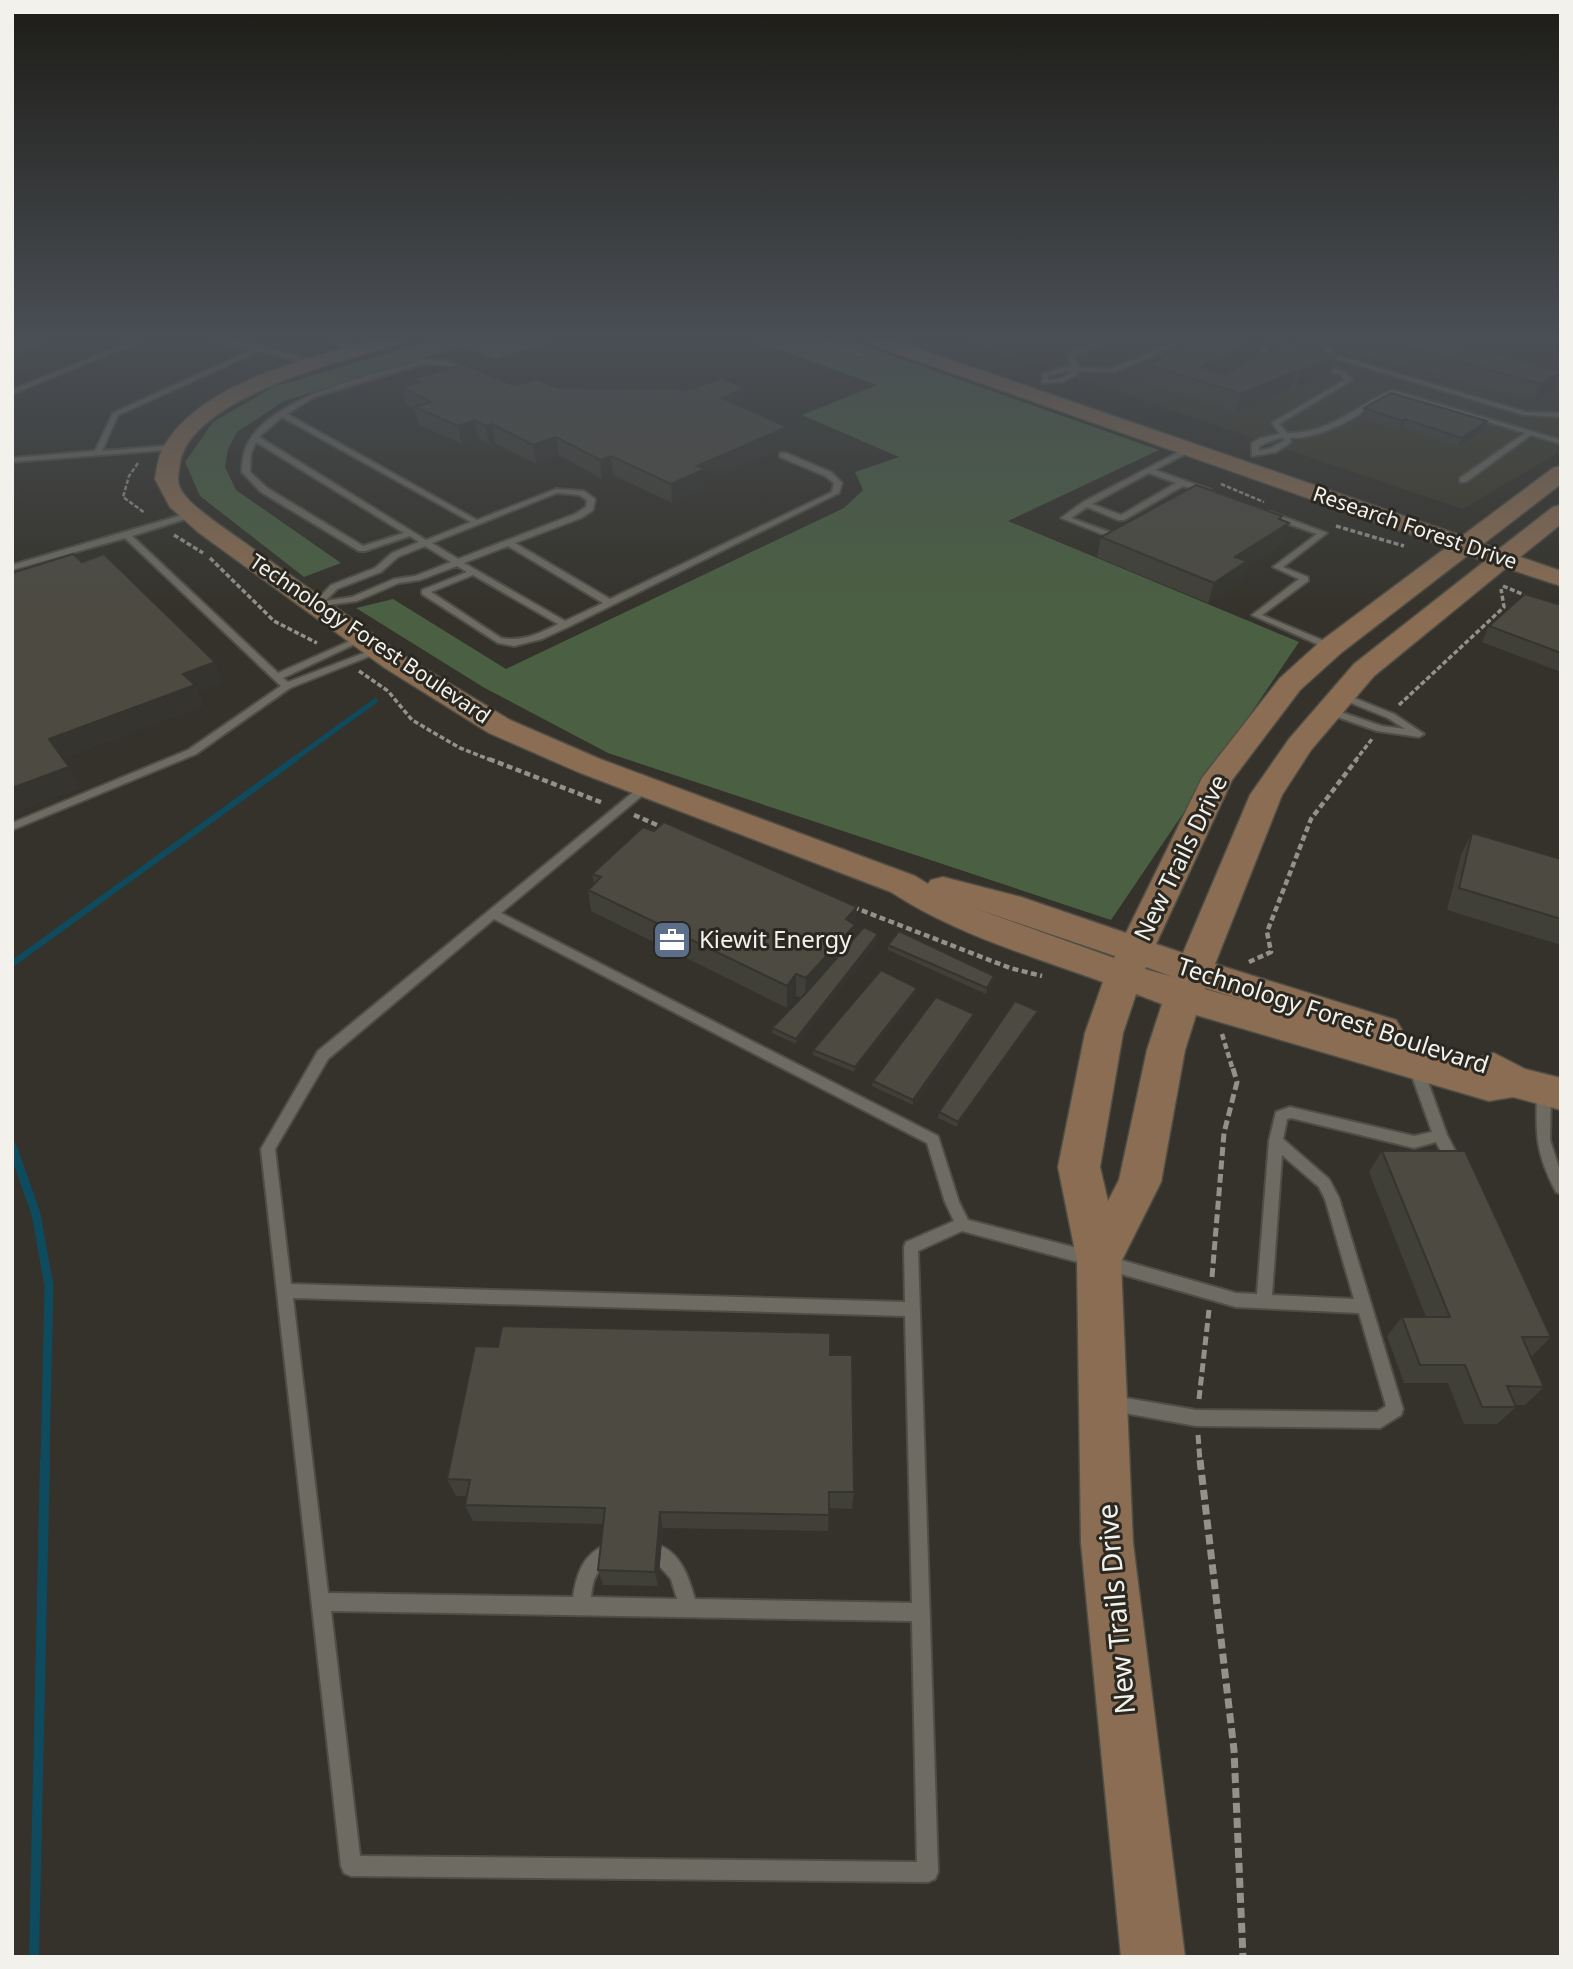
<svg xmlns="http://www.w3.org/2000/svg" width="1573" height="1969" font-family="'Noto Sans',sans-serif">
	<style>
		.built { fill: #3e3b2c }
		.green { fill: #4b6043 }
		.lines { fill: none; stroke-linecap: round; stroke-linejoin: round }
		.stream-far3 { stroke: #0e4b5f; stroke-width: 5 }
		.stream-far2 { stroke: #0e4b5f; stroke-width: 6 }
		.stream-far1 { stroke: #0e4b5f; stroke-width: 9 }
		.stream { stroke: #0e4b5f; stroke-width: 10 }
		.lane-casing { stroke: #4f4e46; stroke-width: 4 }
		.secondary-casing { stroke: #4f4e46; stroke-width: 3 }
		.path-far4 { stroke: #93918a; stroke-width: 2.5; stroke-dasharray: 4.5 2; stroke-linecap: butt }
		.path-far3 { stroke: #93918a; stroke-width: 3.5; stroke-dasharray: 5 2.5; stroke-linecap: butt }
		.path-far2 { stroke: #93918a; stroke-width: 4.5; stroke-dasharray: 6 3.5; stroke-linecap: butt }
		.path-far1 { stroke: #93918a; stroke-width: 5; stroke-dasharray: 9 4.5; stroke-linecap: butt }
		.path { stroke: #93918a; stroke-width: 7; stroke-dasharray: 10 5; stroke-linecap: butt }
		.lane { fill: #6e6c62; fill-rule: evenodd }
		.secondary { fill: #8a6d52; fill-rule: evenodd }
		.wall { fill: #414038 }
		.shaded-wall { fill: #35342e }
		.building { fill: #4c4a41; stroke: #35342e; stroke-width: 2 }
		.labels { text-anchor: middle; stroke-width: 6; stroke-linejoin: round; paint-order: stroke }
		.far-street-label { font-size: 21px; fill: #f2f1eb; stroke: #2a2820 }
		.street-label { font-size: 24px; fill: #f2f1eb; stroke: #2a2820 }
		.poi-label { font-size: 24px; fill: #f2f1eb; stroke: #2a2820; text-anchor: start }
		.near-street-label { font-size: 28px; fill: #f2f1eb; stroke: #2a2820 }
	</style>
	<rect width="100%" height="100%" fill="#34322a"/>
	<polygon class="built" points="961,339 1549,339 1561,345 1561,451 1463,509"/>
	<g class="green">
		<polygon points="437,339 556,339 495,359 462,346 284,401 237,432 228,449 225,467 236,490 341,563 304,577 200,496 185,462 213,422 273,387"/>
		<polygon points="749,339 845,339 1159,450 1008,521 1299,642 1111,920 608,753 483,687 356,608 393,599 506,669 844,508 863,490 855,472 899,457 802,415 877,385"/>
	</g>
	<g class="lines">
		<polyline class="stream-far3" points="292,761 375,701"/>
		<polyline class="stream-far2" points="12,964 295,759"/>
		<polyline class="stream-far1" points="12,1146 36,1214 49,1286 45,1461"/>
		<polyline class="stream" points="34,1957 45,1460"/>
		<defs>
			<g id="lane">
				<polygon points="138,339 146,339 12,394 12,390"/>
				<path d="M211,339C228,338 302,355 318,363L315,365L259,351L118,415L102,451L175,445H178V449L12,462V458L95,451L113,413L252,350Z"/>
				<polygon points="327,339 334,339 361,351 356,352"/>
				<path d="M1104,339H1111L1073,356L1079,368L1112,369L1183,339H1190L1115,372L1077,371V374L1063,382L1042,383L1043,374L1065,367H1072L1067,354ZM1065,371L1071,373L1060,379L1048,380V376Z"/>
				<polygon points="1223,339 1231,339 1287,356 1282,357"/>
				<polygon points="1316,339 1322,339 1335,355 1526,412 1561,413 1561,417 1524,415 1331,357"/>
				<path d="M423,360L447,361L474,372L469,373L446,365L423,364L314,397L287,414L477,520L556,489L584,491L595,499L593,510L581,518L515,543L610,599L832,492L834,483L825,476L780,457V453H786L831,472L842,483L839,493L568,627L542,639L514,646L498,643L422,594V590L467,572L457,566L420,580L399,583L357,601L314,607V603L331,585L375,568L392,553L419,542L410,536L365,551H359L261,492L242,472C242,463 243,454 247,445C269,397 375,374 423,360ZM282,417L471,522L426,540L259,437ZM256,442L404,533L363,546L267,488L250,472L251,453ZM557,493L579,495L587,500L586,507L575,514L458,559L432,543ZM425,546L451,562L415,576L394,579L352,597L325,601L337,589L381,572L398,557ZM508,546L603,603L565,621L464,563ZM473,575L558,624C539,634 522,642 501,638L431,592Z"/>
				<path d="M1318,364L1344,372L1352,380L1279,424L1287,433C1330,434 1355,406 1392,390L1561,440V444L1531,435L1466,482H1460V478L1525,433L1393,394C1361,413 1328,438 1290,438L1291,442L1276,452L1252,456V443L1261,438L1280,434L1272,423L1273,422L1345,380L1340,374L1316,367ZM1279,438H1283L1285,440L1271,448L1259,451V446Z"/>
				<path d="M1188,447H1191V451L1155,470L1211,490V494L1183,486L1124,520H1118L1087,507L1071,518L1115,534V538H1112L1061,518L1083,502ZM1149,473L1176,483L1121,515L1092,504Z"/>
				<polygon points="192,512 196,514 195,516 132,536 278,673 361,636 368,638 283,678 288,682 377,648 380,647 385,650 290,688 196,754 12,830 12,823 188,750 281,686 125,538 12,570 12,565"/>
				<polygon points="1265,512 1271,512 1327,533 1283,567 1308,577 1308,581 1262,615 1334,645 1334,649 1328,649 1252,615 1299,579 1273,567 1317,534 1265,516"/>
				<polygon points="1342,693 1394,714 1424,734 1419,737 1377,731 1326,713 1326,709 1329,708 1382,726 1405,729 1388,718 1339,698 1339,694"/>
				<path d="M646,784L651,787L650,789L501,913L938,1136L959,1202L968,1220L1089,1251L1094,1253L1096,1258L1094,1263L1089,1265L962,1231L918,1251L938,1872L935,1879L928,1882L351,1876L344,1873L341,1866L261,1149L318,1051L642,785ZM494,919L927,1143L945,1202L954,1221L906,1242L904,1247L905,1302L291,1284L275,1149L328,1059ZM293,1298L905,1316L912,1603L695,1599C689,1579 682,1555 661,1546L655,1549L652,1555L655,1561L671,1579L677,1599L591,1597C592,1588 593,1577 600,1570C606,1563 612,1561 616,1553L613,1547L607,1544C583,1554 577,1573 573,1597L328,1593ZM331,1611L912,1621L917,1862L360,1856Z"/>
				<path d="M1416,1063L1421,1064L1423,1068L1447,1135L1463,1166L1461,1170L1456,1172L1451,1170L1436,1142L1414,1148L1291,1118L1287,1119L1283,1139L1329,1179L1339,1198L1403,1409L1401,1415L1380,1428L1196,1426L1108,1410L1106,1404L1108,1398L1114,1396L1196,1410L1377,1412L1386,1406L1359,1313L1236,1307L1107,1270L1102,1268L1100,1263L1102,1258L1107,1256L1236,1293L1257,1294L1269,1141L1276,1112L1290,1107L1414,1136L1432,1132L1409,1068L1411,1064ZM1282,1155L1319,1187L1325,1199L1354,1299L1272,1295Z"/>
				<path d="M1544,1085L1549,1086L1551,1090L1550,1140L1561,1174V1194L1556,1192C1535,1151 1536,1135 1537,1090L1539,1086Z"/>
			</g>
			<path id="secondary" d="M379,339H407L404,343C348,359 193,396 180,462C179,471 176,479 180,488C187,502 203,512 214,521L404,656L510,720L600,759L915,876L928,884L931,880L943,877L1021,897L1126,933L1202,778L1280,678L1321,641L1447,547L867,343L864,339H890L1462,536L1553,468L1561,466V484L1483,544L1499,549L1553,507L1561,505V524L1520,557L1561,571V586L1506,568L1374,676L1311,750L1282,795L1215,964L1396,1020L1402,1030L1396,1040L1391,1042L1476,1066L1480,1057L1494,1053L1525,1069L1561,1078V1110L1513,1097L1489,1101L1196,1015L1185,1050L1161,1182L1121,1262L1133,1543L1185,1957H1121L1081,1543L1077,1261L1058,1167L1085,1033L1103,982C1031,956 955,934 891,892L578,772L489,733L385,668L198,532L170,507L155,479C157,469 158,457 163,448C200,382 311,357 379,339ZM1468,555L1485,561L1354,664L1289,739L1250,795L1183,953L1156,944L1232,780L1300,690L1341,653ZM974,908L1115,956L1114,958ZM1146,967L1173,977L1145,969ZM1205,988L1249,1002L1205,989ZM1136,994L1162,1004L1147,1050L1119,1180L1108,1201L1100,1167L1123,1033Z"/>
		</defs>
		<use href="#lane" class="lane-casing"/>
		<use href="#secondary" class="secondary-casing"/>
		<g class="path-far4">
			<polyline points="820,339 863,356"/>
			<polyline points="138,463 129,476 123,497 145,513"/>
			<polyline points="1221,484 1264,502"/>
		</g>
		<g class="path-far3">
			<polyline points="1336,526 1404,546"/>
			<polyline points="174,535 203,553"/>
			<polyline points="210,558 274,621 317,643"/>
			<polyline points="1503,586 1527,596"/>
			<polyline points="359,671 388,691 412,720 460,748 493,761"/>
			<polyline points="1399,705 1504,607 1501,589"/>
			<polyline points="1355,761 1372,739"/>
		</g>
		<g class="path-far2">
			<polyline points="489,759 603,803"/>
			<polyline points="634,815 664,828"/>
			<polyline points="853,907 1010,968 1042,976"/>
			<polyline points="1249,962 1271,952 1267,932 1311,819 1357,759"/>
			<polyline points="1222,1034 1232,1067"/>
		</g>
		<g class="path-far1">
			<polyline points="1212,1277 1224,1133 1237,1082 1232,1065"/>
			<polyline points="1199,1399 1209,1310"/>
			<polyline points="1198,1435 1200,1461"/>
		</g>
		<polyline class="path" points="1200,1460 1234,1750 1243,1957"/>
		<use href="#lane" class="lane"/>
		<use href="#secondary" class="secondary"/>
	</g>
	<g class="wall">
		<polygon points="998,339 1062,339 1051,343 1009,343"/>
		<polygon points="1361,339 1447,339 1561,371 1561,373 1553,389 1534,402 1357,352"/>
		<polygon points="1287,342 1331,373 1294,390 1290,389 1236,412 1145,383 1149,365 1259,353 1219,373 1224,374"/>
		<polygon points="414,379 515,386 559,388 692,389 745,388 746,406 743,407 787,427 787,446 705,482 706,488 672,503 613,475 602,479 559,455 536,464 495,443 489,445 478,438 462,444 419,425 415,410 406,405 402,387 415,383"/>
		<polygon points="1364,408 1487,421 1484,430 1458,447 1402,428 1399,431 1361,417"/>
		<polygon points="1281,520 1289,523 1283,543 1246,566 1241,581 1208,603 1097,557 1101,537"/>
		<polygon points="1561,605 1561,672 1482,642 1489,626"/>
		<polygon points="1472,833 1561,859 1561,945 1447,910 1461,855"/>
		<polygon points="592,874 855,929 854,939 878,934 878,940 796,1044 772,1033 772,1028 801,998 796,996 787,1008 591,911 588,890 594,884"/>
		<polygon points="888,945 994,976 993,981 986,994 888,950"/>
		<polygon points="917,988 916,993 854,1072 813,1055 813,1050"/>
		<polygon points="1036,1016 957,1127 938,1118 939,1112"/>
		<polygon points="973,1019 913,1105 872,1086 873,1081"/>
		<polygon points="1382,1151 1551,1337 1532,1356 1530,1356 1544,1387 1525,1405 1515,1405 1516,1407 1497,1424 1464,1424 1448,1383 1404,1383 1387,1336 1402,1317 1426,1317 1369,1172"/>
		<polygon points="830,1355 854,1492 852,1509 829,1508 828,1531 663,1528 658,1586 603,1585 598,1570 603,1524 473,1521 465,1505 466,1496 456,1496 447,1479"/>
	</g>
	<g class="shaded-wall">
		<polygon points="59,339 92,339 94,344 12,378 12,357"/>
		<polygon points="1052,339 1062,339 1051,343"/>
		<polygon points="1257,339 1262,339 1259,353 1202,382 1201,367"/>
		<polygon points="1337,356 1331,373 1294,390 1300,372"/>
		<polygon points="1295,371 1290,389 1236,412 1241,394"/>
		<polygon points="1561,372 1553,389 1534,402 1541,384"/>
		<polygon points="745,388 746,406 723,416 722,398"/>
		<polygon points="1405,419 1402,428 1399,431 1402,421"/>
		<polygon points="475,420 478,438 462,444 458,426"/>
		<polygon points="1487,421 1484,430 1458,447 1462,438"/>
		<polygon points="492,424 495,443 489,445 486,426"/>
		<polygon points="787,427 787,446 705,482 706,488 672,503 671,484 697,466"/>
		<polygon points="556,437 559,455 536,464 533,445"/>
		<polygon points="611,456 613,475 602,479 600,460"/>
		<polygon points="12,479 22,498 12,501"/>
		<polygon points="12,516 17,525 12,526"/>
		<polygon points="1282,516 1278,530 1289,523 1283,543 1246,566 1241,581 1208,603 1214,583 1235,557"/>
		<polygon points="215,662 223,683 198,692 204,706 61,760 49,739 183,674"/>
		<polygon points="69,767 81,788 12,814 12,788"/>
		<polygon points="857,907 853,946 805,999 806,978 846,919"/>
		<polygon points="878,934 878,940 796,1044 796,1039"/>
		<polygon points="796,974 796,996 787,1008 787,986"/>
		<polygon points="994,976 993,981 986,994 987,988"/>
		<polygon points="917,988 916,993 854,1072 855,1067"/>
		<polygon points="1038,1011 1036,1016 957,1127 958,1122"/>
		<polygon points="974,1014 973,1019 913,1105 913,1100"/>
		<polygon points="660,1512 663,1528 658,1586 655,1572"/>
	</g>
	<g class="building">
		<polygon points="12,339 59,339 12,357"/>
		<polygon points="1194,339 1257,339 1201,367 1224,374 1287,342 1337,356 1300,372 1295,371 1241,394 1149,365"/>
		<polygon points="1376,339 1447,339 1561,372 1541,384"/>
		<polygon points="464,364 515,386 536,379 559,388 692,389 722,378 745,388 722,398 787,427 697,466 705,469 671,484 611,456 600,460 556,437 533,445 492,424 486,426 475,420 458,426 415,407 431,402 402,387 420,382 414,379"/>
		<polygon points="1391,393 1487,421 1462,438 1405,419 1402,421 1364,408"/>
		<polygon points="1196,485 1282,516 1279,519 1289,523 1235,557 1247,561 1214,583 1101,537"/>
		<polygon points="73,554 82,562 104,554 215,662 183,674 195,685 49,739 69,767 12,788 12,573"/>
		<polygon points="1525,594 1561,605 1561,653 1489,626"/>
		<polygon points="664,822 857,907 846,919 855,925 806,978 796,974 787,986 588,890 601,877 592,874 643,827 654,831"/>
		<polygon points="1472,833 1561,859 1561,919 1459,888"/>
		<polygon points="864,927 878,934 796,1039 772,1028 805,994"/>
		<polygon points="899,931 994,976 987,988 888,945"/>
		<polygon points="881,970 917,988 855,1067 813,1050"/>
		<polygon points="936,997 974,1014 913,1100 873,1081"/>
		<polygon points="1015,1001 1038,1011 958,1122 939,1112"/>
		<polygon points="1382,1151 1465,1151 1551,1337 1522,1337 1544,1387 1507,1386 1516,1407 1482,1407 1465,1365 1420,1365 1402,1317 1450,1317"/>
		<polygon points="502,1326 830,1333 830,1355 852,1355 854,1492 829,1492 829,1515 660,1512 655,1572 598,1570 605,1508 465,1505 470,1480 447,1479 475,1346 498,1347"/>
	</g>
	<linearGradient id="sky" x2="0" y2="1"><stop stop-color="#1d1c17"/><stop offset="0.55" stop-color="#4a4f55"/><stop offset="1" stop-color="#4a4f55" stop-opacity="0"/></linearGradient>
	<rect width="1573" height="614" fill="url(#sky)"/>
	<defs>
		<symbol id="office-square" viewBox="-11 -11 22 22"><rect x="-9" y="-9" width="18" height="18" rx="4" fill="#5c6f8a" stroke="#2a2820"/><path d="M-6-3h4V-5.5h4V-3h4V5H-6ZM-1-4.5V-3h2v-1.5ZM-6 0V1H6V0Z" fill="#fff"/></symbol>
	</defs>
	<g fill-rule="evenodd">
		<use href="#office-square" x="650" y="918" width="44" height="44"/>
	</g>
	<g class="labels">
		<g class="far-street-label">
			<text transform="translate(1415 528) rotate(19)" y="7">Research Forest Drive</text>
			<text transform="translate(370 639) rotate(34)" y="7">Technology Forest Boulevard</text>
		</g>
		<g class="street-label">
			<text transform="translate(1181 858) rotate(-64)" y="8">New Trails Drive</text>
			<text transform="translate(1333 1016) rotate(18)" y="8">Technology Forest Boulevard</text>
		</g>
		<g class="poi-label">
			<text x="699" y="948">Kiewit Energy</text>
		</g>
		<g class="near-street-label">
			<text transform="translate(1116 1609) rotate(-95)" y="10">New Trails Drive</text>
		</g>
	</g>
	<rect width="1573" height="1969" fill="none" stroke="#f2f1eb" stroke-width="28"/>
</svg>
